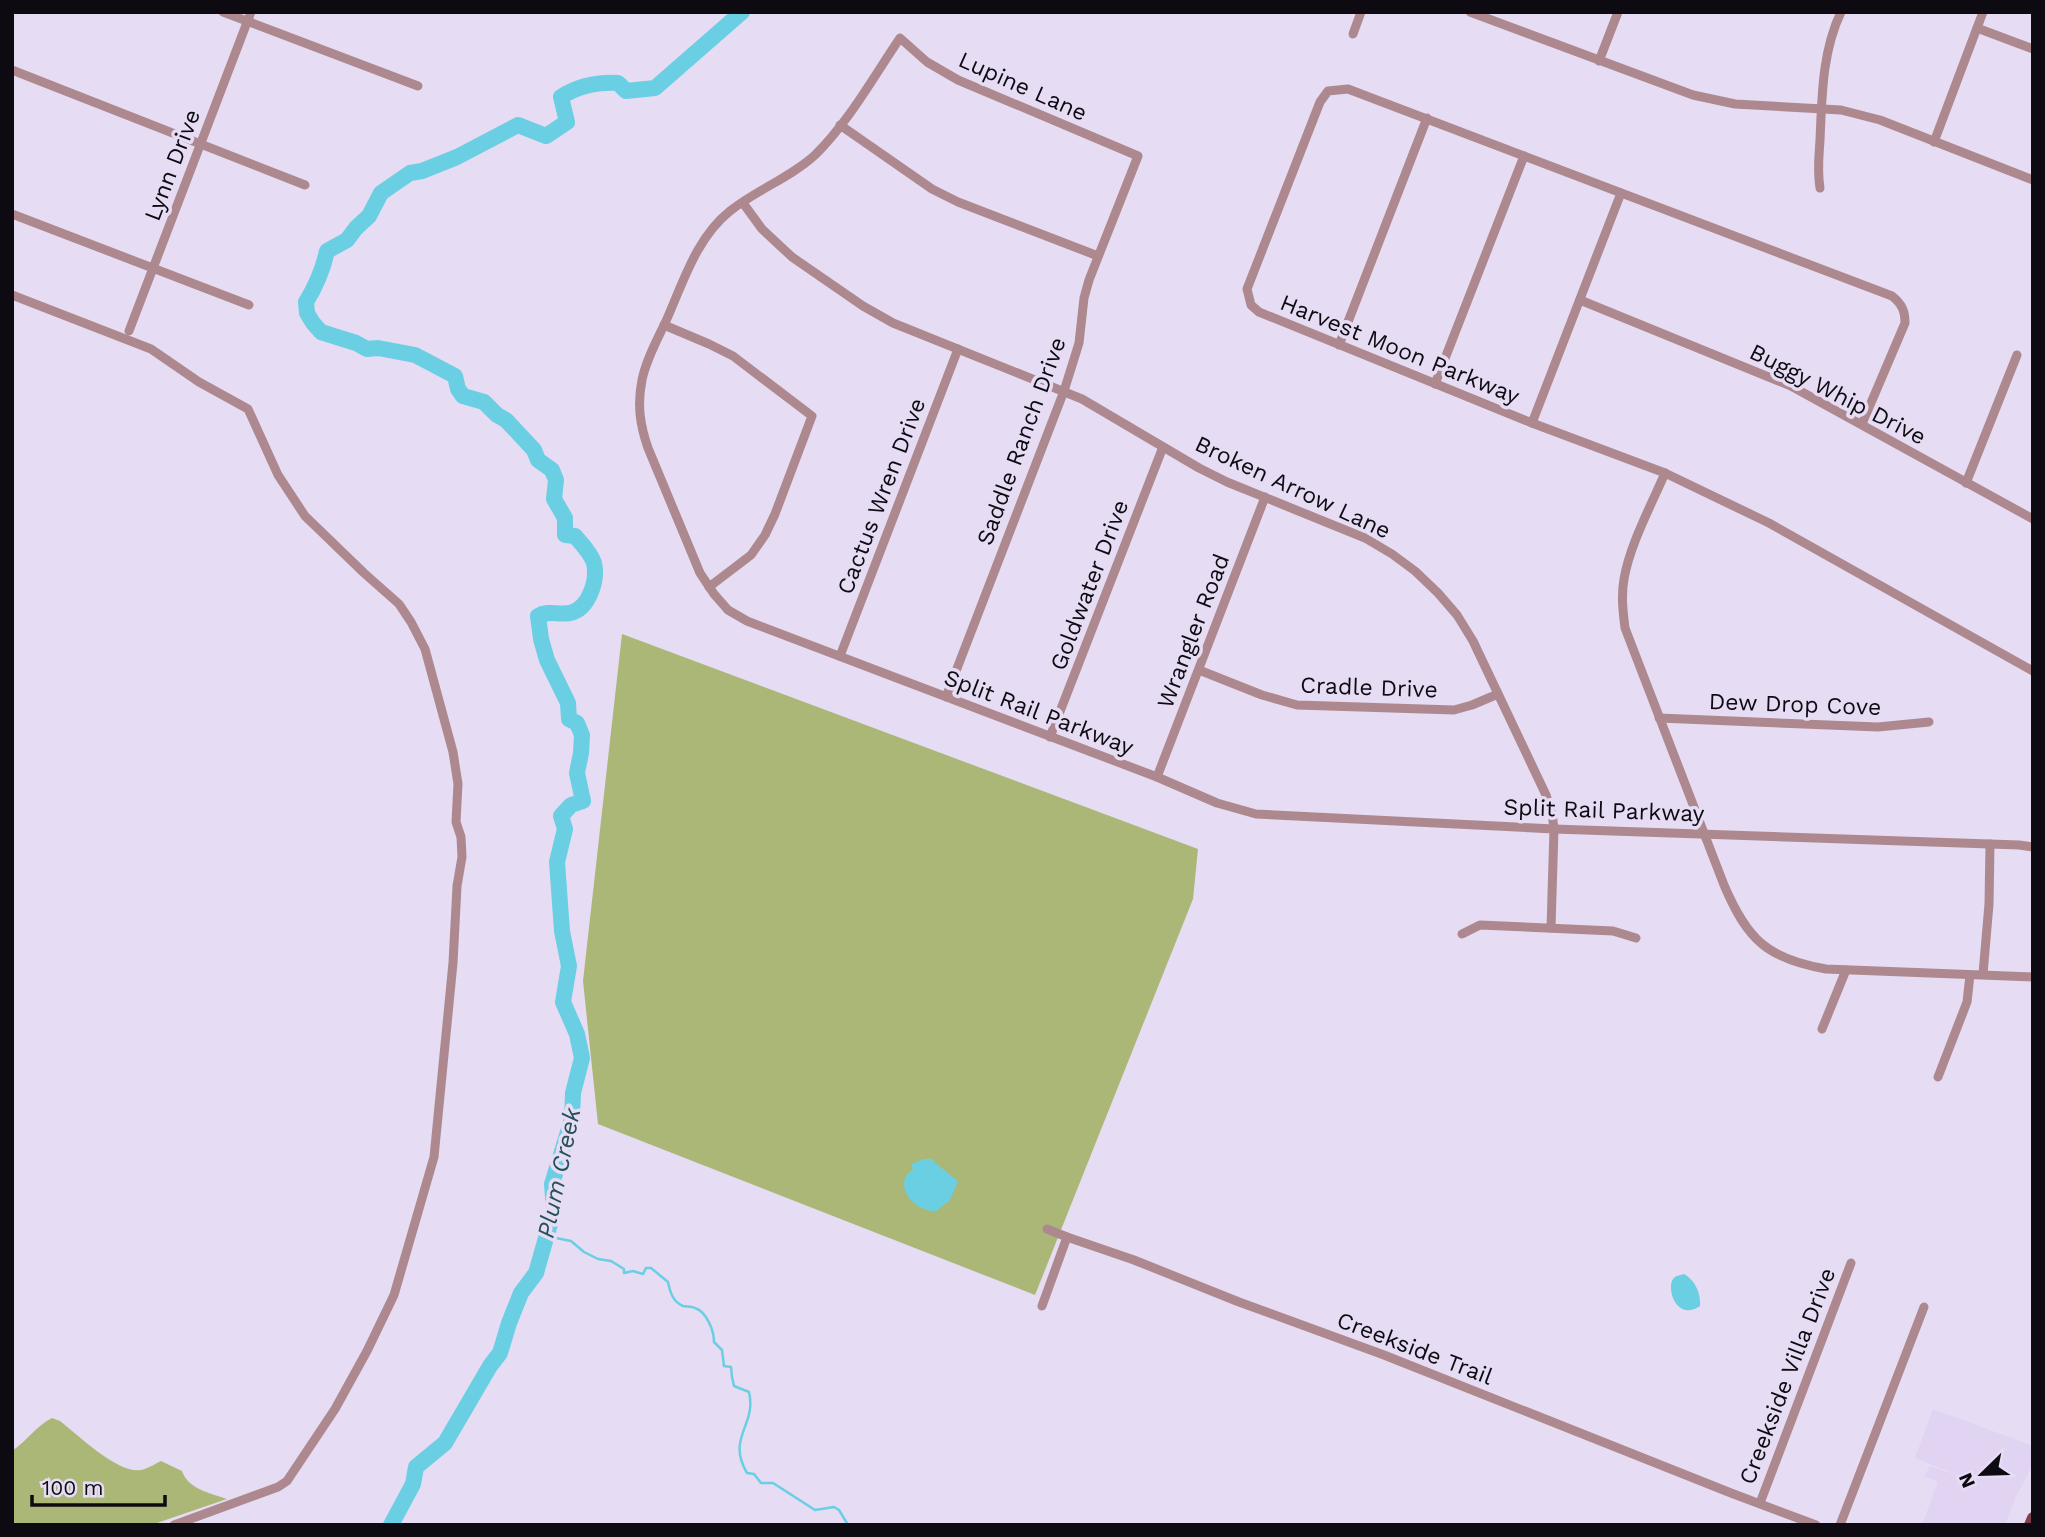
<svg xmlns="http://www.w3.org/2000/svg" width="2045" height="1537" font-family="'Work Sans',sans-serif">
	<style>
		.built { fill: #e1d3f2 }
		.green { fill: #abb777 }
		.water { fill: #6acfe2 }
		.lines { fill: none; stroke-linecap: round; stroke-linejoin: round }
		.stream { stroke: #6acfe2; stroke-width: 2.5 }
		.river { stroke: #6acfe2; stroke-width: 16 }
		.minor { stroke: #ad898f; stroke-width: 9 }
		.major { stroke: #7c404d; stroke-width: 12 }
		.labels { text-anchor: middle; stroke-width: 7; stroke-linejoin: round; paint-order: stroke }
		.street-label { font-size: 23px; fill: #0e0a12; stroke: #e6dcf3 }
		.water-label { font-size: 24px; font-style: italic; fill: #24515a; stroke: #e6dcf3 }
	</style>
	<rect width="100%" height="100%" fill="#e6dcf3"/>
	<polygon class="built" points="1933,1409 2033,1446 2033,1465 2016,1496 2005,1525 1922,1525 1938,1482 1924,1476 1930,1466 1968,1479 1915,1458"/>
	<g class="green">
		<polygon points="622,634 1198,849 1193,899 1035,1295 598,1124 583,981"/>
		<path d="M52,1418L60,1421C78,1435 118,1474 141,1470C147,1469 155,1464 161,1461L182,1471C188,1489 210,1493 227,1499L151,1525H12V1451C27,1441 36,1426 52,1418Z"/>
	</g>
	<g class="water">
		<path d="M924,1159H933L934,1162L958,1181L950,1200L936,1211C914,1212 891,1184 913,1169L911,1164Z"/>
		<path d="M1684,1274C1695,1280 1701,1293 1700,1306C1677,1322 1666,1289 1673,1279C1675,1276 1680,1275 1684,1274Z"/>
	</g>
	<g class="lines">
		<path class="stream" d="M547,1230L556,1238L571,1241L584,1252L598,1259L611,1261L624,1269V1273L633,1271L643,1274L646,1268H651L668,1282C670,1292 673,1302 683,1306C687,1307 691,1306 695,1308C707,1312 714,1331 714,1342L722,1350L724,1366L731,1367L732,1377L734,1386L749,1392C757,1426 726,1437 747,1473L754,1474L761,1483H773L815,1510L834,1507L839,1510L848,1525"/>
		<path class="river" d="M391,1525L413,1484L416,1467L445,1443L490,1366L500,1353L509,1323L521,1293L536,1273L554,1210L552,1184L572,1119L573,1093L582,1058L577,1034L563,1002L569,966L562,931L557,862L565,829L561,816L571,805L583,801L577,773L581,753L582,735L577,723L569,719L568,703L547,660L541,639L538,616C548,610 558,615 570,613C589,609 598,580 594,563C591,553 581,543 575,536L565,535V518L554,499L556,480L552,470L538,460L534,450L506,420L497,415L484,402L463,396L458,389L455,376L415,355L378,348L367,349L356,343L321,332L313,323L307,313L306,302C316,286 323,269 327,251L347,240L356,228L369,216L381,193L410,173L422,171L457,157L518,125L546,136L567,122L561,97C578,86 597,82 618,83L626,91L655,88L742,12"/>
		<g class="minor">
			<polyline points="223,12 418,86"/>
			<polyline points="1470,12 1693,95 1735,104 1841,110 1880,120 2033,180"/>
			<polyline points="1977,28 2033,49"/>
			<polyline points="1353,34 1361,12"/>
			<polyline points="1599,61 1618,12"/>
			<polyline points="12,70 305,185"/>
			<polyline points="840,125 932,189 958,202 1098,256"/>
			<polyline points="1934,142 1983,12"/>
			<path d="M1820,188C1817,169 1819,158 1820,140C1822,96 1822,52 1841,12"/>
			<polyline points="743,203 762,229 792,257 863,306 893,323 1082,399 1199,468 1227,482 1365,538 1392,554 1415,571 1438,593 1457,615 1473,641 1546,795 1552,813 1554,829 1551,928"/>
			<polyline points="12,214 249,305"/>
			<polyline points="12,295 151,349 199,382 248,409 278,475 305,516 364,573 399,604 411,622 425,649 453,752 458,784 456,822 461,837 462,857 457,886 453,963 434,1157 394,1295 367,1351 335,1409 287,1481 278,1487 174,1525"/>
			<polyline points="1580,300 1791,386 2033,519"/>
			<polyline points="664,325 709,344 733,356 812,416 775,514 765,535 751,555 709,587"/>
			<polyline points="129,331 251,12"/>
			<polyline points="1339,345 1427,118"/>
			<polyline points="1435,384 1524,156"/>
			<polyline points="1532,423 1621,193"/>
			<path d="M1862,424L1905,323C1905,311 1902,304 1892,296L1348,89L1328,91L1320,102L1247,289L1251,305L1259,312L1532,423L1665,473L1769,523L2033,671"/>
			<path d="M1665,473C1651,506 1630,544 1624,579C1621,596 1623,612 1625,628L1724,885C1747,939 1767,959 1826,969L2033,977"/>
			<polyline points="1966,483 2017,355"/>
			<polyline points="840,656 958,349"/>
			<polyline points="1199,670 1262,695 1297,705 1454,710 1472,705 1498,694"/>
			<path d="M946,697L1064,391L1079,343L1084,298L1089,280L1138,156L958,80L927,62L900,38C874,76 848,123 815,155C790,178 756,190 730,211C696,238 683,283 666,321C657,340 646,360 642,380C637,405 640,425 648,448L700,573L714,594L728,610L747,621L1157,777L1217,803L1256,814L1554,829L2019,845L2033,847"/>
			<polyline points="1659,718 1878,727 1929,722"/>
			<polyline points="1050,737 1163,447"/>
			<polyline points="1157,777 1265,497"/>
			<polyline points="1462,934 1480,925 1613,931 1636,938"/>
			<polyline points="1983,974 1989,904 1990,844"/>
			<polyline points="1822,1029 1846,970"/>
			<polyline points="1938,1077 1967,1002 1970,975"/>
			<polyline points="1047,1229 1067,1237"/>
			<polyline points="1042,1306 1067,1237 1134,1260 1239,1302 1384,1355 1731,1493 1816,1525"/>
			<polyline points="1760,1503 1851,1263"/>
			<polyline points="1840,1525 1924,1307"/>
		</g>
		<polyline class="major" points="2030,1525 2033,1518"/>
	</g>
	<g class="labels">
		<g class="street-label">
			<text transform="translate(1023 86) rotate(24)" y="8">Lupine Lane</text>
			<text transform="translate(172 165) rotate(-69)" y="8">Lynn Drive</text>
			<text transform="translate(1400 349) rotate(22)" y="8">Harvest Moon Parkway</text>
			<text transform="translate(1838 394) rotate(27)" y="8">Buggy Whip Drive</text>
			<text transform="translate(1021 441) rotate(-70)" y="8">Saddle Ranch Drive</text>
			<text transform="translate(1293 487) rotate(25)" y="8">Broken Arrow Lane</text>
			<text transform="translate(881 496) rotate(-69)" y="8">Cactus Wren Drive</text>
			<text transform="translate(1089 585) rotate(-69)" y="8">Goldwater Drive</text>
			<text transform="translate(1193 631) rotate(-69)" y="8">Wrangler Road</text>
			<text transform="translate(1369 687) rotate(2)" y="8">Cradle Drive</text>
			<text transform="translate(1795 704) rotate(2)" y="8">Dew Drop Cove</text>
			<text transform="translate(1039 712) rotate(21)" y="8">Split Rail Parkway</text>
			<text transform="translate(1604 810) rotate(2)" y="8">Split Rail Parkway</text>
			<text transform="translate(1415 1348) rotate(21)" y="8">Creekside Trail</text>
			<text transform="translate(1787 1376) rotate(-69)" y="8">Creekside Villa Drive</text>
		</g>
		<g class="water-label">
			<text transform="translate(559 1173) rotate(-78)" y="8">Plum Creek</text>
		</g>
	</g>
	<rect width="2045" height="1537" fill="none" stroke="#0e0a12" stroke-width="28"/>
	<g transform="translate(1982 1474) rotate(247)" stroke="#e6dcf3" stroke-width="5" paint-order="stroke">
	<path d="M0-5L12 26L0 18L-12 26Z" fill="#0e0a12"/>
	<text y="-10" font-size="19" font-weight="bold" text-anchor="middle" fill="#0e0a12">N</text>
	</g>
	<path d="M32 1495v10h133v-10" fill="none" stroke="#0e0a12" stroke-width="3.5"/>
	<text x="42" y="1495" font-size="21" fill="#0e0a12" stroke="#e6dcf3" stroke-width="5" paint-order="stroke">100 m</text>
</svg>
